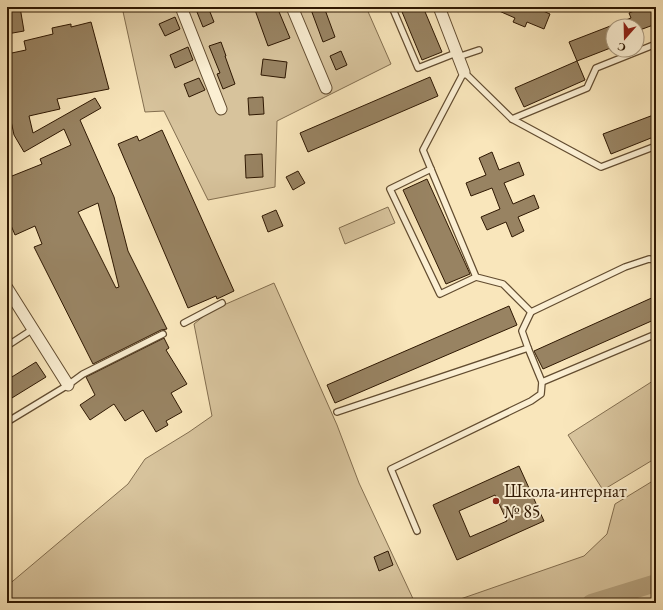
<svg xmlns="http://www.w3.org/2000/svg" width="663" height="610" font-family="'EB Garamond',serif">
	<style>
		.green { fill: #d7c39c; stroke: #836e4f }
		.lines { fill: none; stroke-linecap: round; stroke-linejoin: round }
		.river { stroke: #b4a07c; stroke-width: 18 }
		.building { fill: #988362; stroke: #2f1802; fill-rule: evenodd }
		.service-casing { stroke: #624c30; stroke-width: 8 }
		.minor-casing { stroke: #624c30; stroke-width: 13 }
		.service { stroke: #fbefd3; stroke-width: 5.5 }
		.minor { stroke: #fbefd3; stroke-width: 11 }
		.poi-dot { fill: #8f2418; stroke: #fbefd3; stroke-width: 1.5 }
		.labels { text-anchor: middle; stroke-width: 4; stroke-linejoin: round; paint-order: stroke }
		.poi-label { font-size: 18px; fill: #2f1802; stroke: #fbefd3; text-anchor: start }
	</style>
	<rect width="100%" height="100%" fill="#f9e6bb"/>
	<filter id="stains"><feTurbulence type="fractalNoise" baseFrequency=".005" numOctaves="4"/><feColorMatrix values="0 0 0 0 .2 0 0 0 0 .09 0 0 0 0 .02 0 0 0 .5 -.17"/></filter>
	<radialGradient id="worn" r=".72"><stop offset=".6" stop-color="#630" stop-opacity="0"/><stop offset="1" stop-color="#630" stop-opacity=".3"/></radialGradient>
	<g class="green">
		<polygon points="122,7 366,7 391,64 277,121 275,187 208,200 164,111 145,112"/>
		<polygon points="388,207 395,223 345,244 339,228"/>
		<polygon points="274,283 337,425 359,483 415,603 7,603 7,586 128,484 145,459 189,432 212,416 194,324 210,311"/>
		<polygon points="656,379 656,458 603,490 568,435"/>
		<polygon points="656,479 656,603 449,603 584,556 607,534 615,504"/>
	</g>
	<g class="lines">
		<polyline class="river" points="591,603 656,583"/>
	</g>
	<g class="building">
		<polygon points="7,7 20,7 24,31 7,34"/>
		<polygon points="195,7 208,7 214,22 203,27"/>
		<polygon points="263,7 277,7 290,38 268,46 255,10"/>
		<polygon points="310,7 324,7 335,37 323,42"/>
		<polygon points="400,7 423,7 442,52 422,60"/>
		<polygon points="490,7 534,7 550,14 544,29 527,22 525,27 513,22 515,18"/>
		<polygon points="644,7 656,7 656,24 637,31 637,26 613,26 613,47 577,61 569,42 631,18 629,13"/>
		<polygon points="175,17 180,29 165,36 159,24"/>
		<path d="M91,22L109,89L57,99L60,109L29,116L33,133L95,98L101,108L80,120L114,197L128,251L167,329L161,330L93,364L34,247L42,244L35,226L15,235L7,216V178L42,164L40,159L71,145L64,129L24,152L14,135L7,102V54L26,50L24,41L53,34L52,28L71,24V27ZM98,203L119,287L116,288L78,212Z"/>
		<polygon points="221,42 226,56 225,56 235,84 223,89 217,74 220,73 209,46"/>
		<polygon points="188,47 193,60 175,68 170,55"/>
		<polygon points="341,51 347,65 336,70 330,56"/>
		<polygon points="263,59 287,62 285,78 261,75"/>
		<polygon points="577,61 585,80 524,107 515,88"/>
		<polygon points="430,77 438,96 308,152 300,133"/>
		<polygon points="199,78 205,90 189,97 184,84"/>
		<polygon points="263,97 264,114 249,115 248,98"/>
		<polygon points="656,114 656,136 611,154 603,134"/>
		<polygon points="162,130 234,291 217,299 216,296 188,308 118,144 137,136 139,141"/>
		<polygon points="492,152 499,170 519,162 524,175 504,183 513,204 534,195 539,208 518,217 524,231 512,237 506,222 487,230 481,217 500,209 492,188 471,196 466,183 486,175 479,158"/>
		<polygon points="262,154 263,177 246,178 245,155"/>
		<polygon points="298,171 305,183 293,190 286,177"/>
		<polygon points="427,179 470,274 446,284 403,190"/>
		<polygon points="276,210 283,226 268,232 262,216"/>
		<polygon points="656,296 656,319 543,369 534,351"/>
		<polygon points="509,306 517,325 335,403 327,385"/>
		<polygon points="164,338 169,348 166,350 187,384 171,393 182,412 166,421 168,425 156,432 143,410 125,421 114,404 90,420 80,405 95,395 86,377"/>
		<polygon points="36,362 46,377 7,401 7,380"/>
		<path d="M519,466L544,521L457,560L433,505ZM495,495L507,521L470,537L459,511Z"/>
		<polygon points="388,551 393,565 379,571 374,557"/>
	</g>
	<g class="lines">
		<defs>
			<g id="service">
				<polyline points="392,7 418,68 456,53"/>
				<polyline points="458,57 479,50"/>
				<polyline points="512,119 587,88 596,68 656,44"/>
				<polyline points="656,146 601,167 512,119 464,72 423,150 476,277 503,284 531,312 625,267 649,259 656,260"/>
				<polyline points="431,169 390,189 440,294 476,277"/>
				<polyline points="184,323 222,303"/>
				<polyline points="7,346 33,329"/>
				<polyline points="528,348 542,382 656,334"/>
				<polyline points="337,412 528,348 522,331 531,312"/>
				<polyline points="7,422 68,385 83,374 163,334"/>
				<polyline points="417,531 391,469 531,401 541,394 542,382"/>
			</g>
			<g id="minor">
				<polyline points="181,7 221,109"/>
				<polyline points="292,7 326,88"/>
				<polyline points="439,7 464,72"/>
				<polyline points="7,288 68,385"/>
			</g>
		</defs>
		<use href="#service" class="service-casing"/>
		<use href="#minor" class="minor-casing"/>
		<use href="#service" class="service"/>
		<use href="#minor" class="minor"/>
	</g>
	<circle class="poi-dot" cx="496" cy="501" r="4"/>
	<g class="labels">
		<g class="poi-label">
			<text x="504" y="497">Школа-интернат<tspan x="504" dy="21">№ 85</tspan></text>
		</g>
	</g>
	<rect width="663" height="610" fill="none" stroke="#f9e6bb" stroke-width="24"/>
	<rect x="8" y="8" width="647" height="594" fill="none" stroke="#2f1802" stroke-width="2"/>
	<rect x="12" y="12" width="639" height="586" fill="none" stroke="#2f1802"/>
	<g transform="translate(625 38) rotate(200)"><circle r="19" fill="#fbefd3" stroke="#a9997f"/>
	<path d="M0-3L7 15L0 10L-7 15Z" fill="#8f2418"/>
	<text y="-6" font-size="11" font-weight="bold" text-anchor="middle" fill="#2f1802">С</text>
	</g>
	<rect width="100%" height="100%" filter="url(#stains)"/>
	<rect width="100%" height="100%" fill="url(#worn)"/>
</svg>
